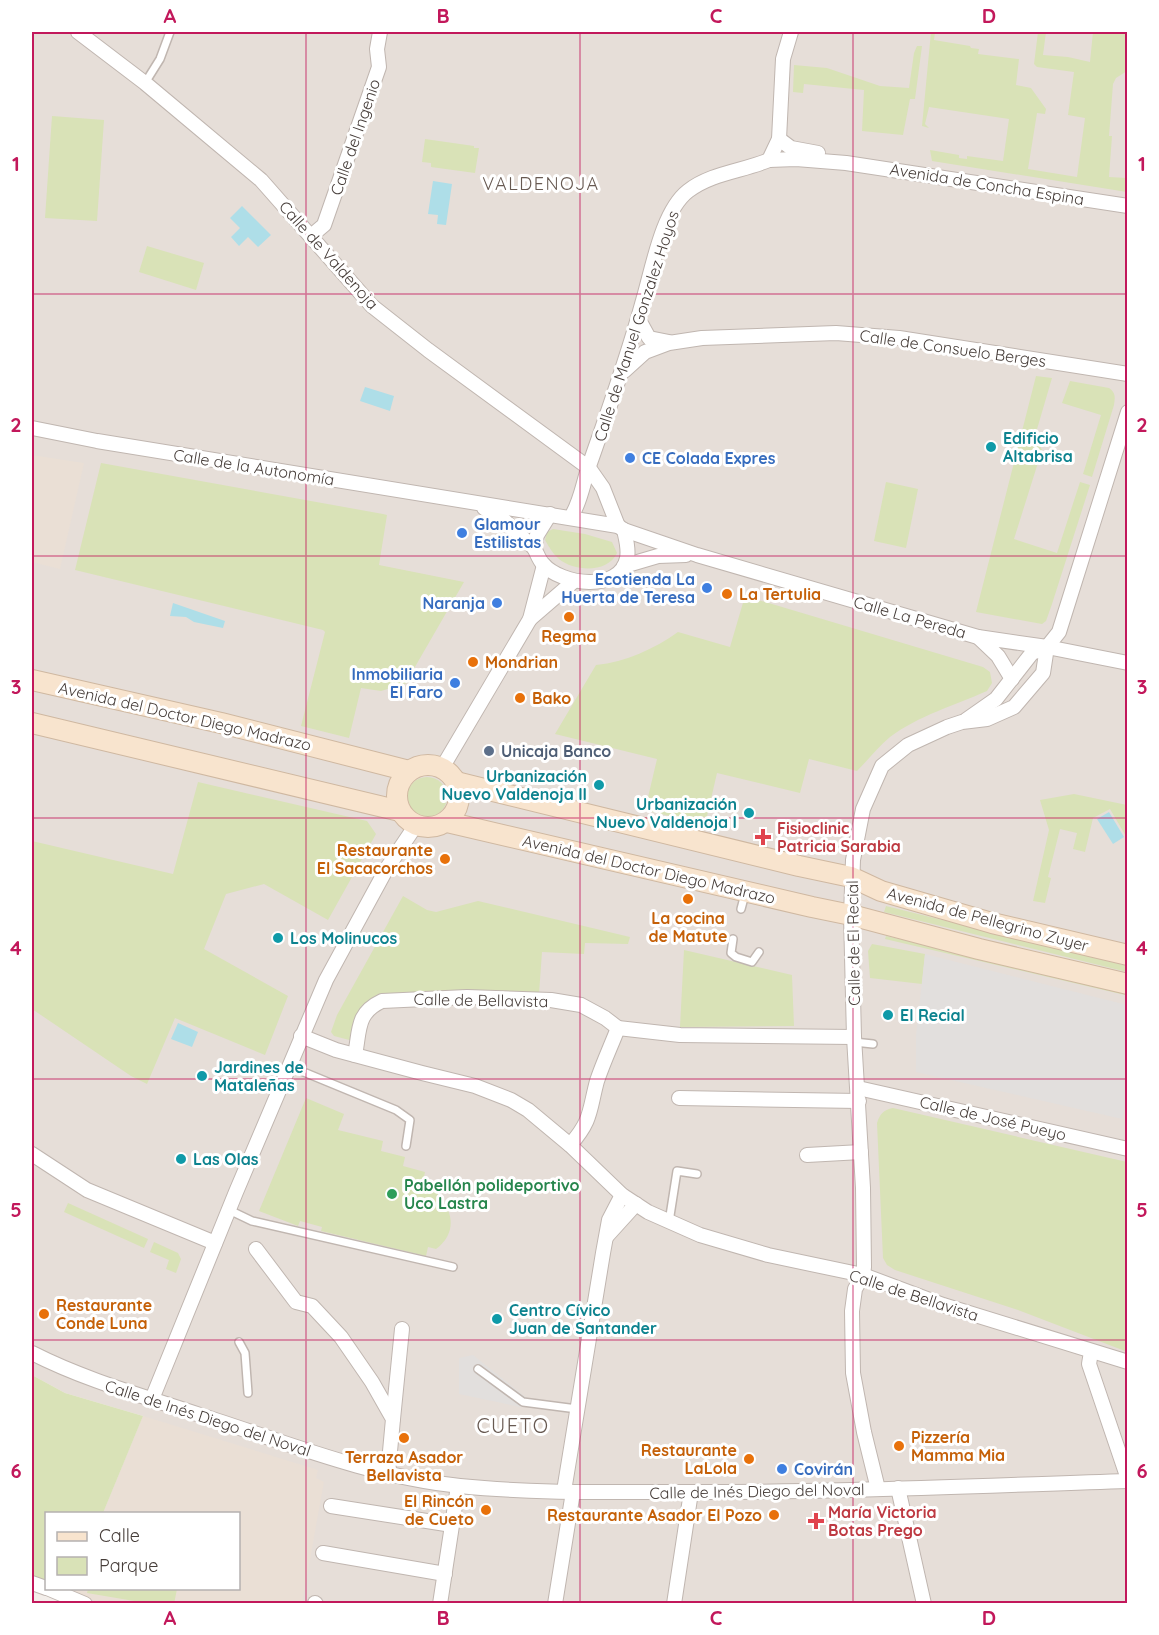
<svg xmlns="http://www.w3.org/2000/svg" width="1159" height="1635" font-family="Quicksand,sans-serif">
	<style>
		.residential { fill: #e6ded8 }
		.education { fill: #eadfd5 }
		.green { fill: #d9e2b7 }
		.parking { fill: #e2dfdd }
		.water { fill: #aedee8 }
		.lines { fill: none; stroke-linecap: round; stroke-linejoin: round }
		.service-casing { stroke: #c0b6b0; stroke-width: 10 }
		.minor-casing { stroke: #c0b6b0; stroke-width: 16 }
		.secondary-casing { stroke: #cfb8a1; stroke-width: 22 }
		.service { stroke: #fff; stroke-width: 7 }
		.minor { stroke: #fff; stroke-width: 14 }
		.secondary { stroke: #f8e4ce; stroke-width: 20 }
		.grid { fill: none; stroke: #c2185b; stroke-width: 1.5; stroke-opacity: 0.55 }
		.culture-dot { fill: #0f9aa8; stroke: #fff; stroke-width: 2 }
		.shop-dot { fill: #3f7fe0; stroke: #fff; stroke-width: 2 }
		.food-dot { fill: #e8710a; stroke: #fff; stroke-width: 2 }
		.service-dot { fill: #5c6f8a; stroke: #fff; stroke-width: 2 }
		.health-dot { fill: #e0444e; stroke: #fff; stroke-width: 2 }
		.leisure-dot { fill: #2e9e5b; stroke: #fff; stroke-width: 2 }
		.labels { text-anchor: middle; stroke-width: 6; stroke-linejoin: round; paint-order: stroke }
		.street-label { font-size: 16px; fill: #463d39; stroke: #fff }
		.culture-label { font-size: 16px; font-weight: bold; fill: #0d838f; stroke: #fff; text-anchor: start }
		.shop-label { font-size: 16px; font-weight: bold; fill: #366cbe; stroke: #fff; text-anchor: start }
		.food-label { font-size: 16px; font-weight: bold; fill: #c56008; stroke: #fff; text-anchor: start }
		.service-label { font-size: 16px; font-weight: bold; fill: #4e5e75; stroke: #fff; text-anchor: start }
		.health-label { font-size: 16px; font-weight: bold; fill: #be3a42; stroke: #fff; text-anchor: start }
		.leisure-label { font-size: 16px; font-weight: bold; fill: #27864d; stroke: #fff; text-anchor: start }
		.neighbourhood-label { font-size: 18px; letter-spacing: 1.5px; fill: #675951; stroke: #fff }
		.quarter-label { font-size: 20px; letter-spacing: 1.5px; fill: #675951; stroke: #fff }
		.neatline { fill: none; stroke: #c2185b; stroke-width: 2 }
		.grid-label { font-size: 20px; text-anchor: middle; font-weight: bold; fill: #c2185b }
	</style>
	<rect width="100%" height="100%" fill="#f3eeea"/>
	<polygon class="residential" points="32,32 1127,32 1127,1603 93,1604 71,1591 72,1588 238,1588 238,1514 103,1513 143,1416 65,1393 32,1375"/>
	<g class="education">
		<polygon points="32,455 84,463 60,569 32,562"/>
		<polygon points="143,1416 318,1470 316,1478 324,1482 302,1603 100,1603 71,1591 72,1588 238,1588 238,1514 103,1513"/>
	</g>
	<g class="green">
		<polygon points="931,32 935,32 934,40 970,46 971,48 979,49 978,54 1019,59 1016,85 1031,88 1046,109 1045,114 1037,113 1028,169 1077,177 1085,118 1068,115 1074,72 1037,67 1034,64 1038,32 1046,32 1043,55 1068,57 1090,62 1093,32 1127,32 1127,71 1116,78 1113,84 1109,136 1112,136 1109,177 1127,178 1127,192 932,161 930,150 959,155 959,158 967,159 967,156 1003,161 1009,119 929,107 925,124 929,128 922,126"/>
		<polygon points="917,46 922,46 915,99 910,99 903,135 862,131 864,90 804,84 803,93 793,92 794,65 827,68 880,86 909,88 914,53"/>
		<polygon points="52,116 104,120 97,221 45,218"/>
		<polygon points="425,139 474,146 474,148 479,148 475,173 431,167 431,163 422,162"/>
		<polygon points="147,246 204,263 196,290 139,272"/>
		<polygon points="1036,376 1052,378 1035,436 1042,450 1014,539 1057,553 1080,482 1090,485 1052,604 1046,621 1042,624 976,612"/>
		<path d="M1070,381L1109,388C1116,393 1115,397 1114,405L1092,477L1083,474L1101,415L1062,403Z"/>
		<polygon points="101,463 383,514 387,515 379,565 464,582 408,679 407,683 381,691 361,688 349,738 301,726 325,632 323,630 75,570"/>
		<polygon points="886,482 918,489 906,548 874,541"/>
		<path d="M553,529L585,534L612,542L617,553C608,573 575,572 559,559C553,554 549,547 545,540L547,532Z"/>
		<path d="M745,596L983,667L990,672L992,683L987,691C955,705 918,716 890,737C878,747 868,760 857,771L809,759L800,793L717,773L705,825L645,810L657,759L555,734L596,665C626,662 654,649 678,632L730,647Z"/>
		<circle cx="427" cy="797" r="20"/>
		<polygon points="198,782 367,821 376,834 328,920 264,884 226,894 204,949 288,996 265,1055 175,1018 147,1084 131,1076 32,1009 32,841 173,874"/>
		<polygon points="1074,794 1127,805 1127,838 1110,809 1093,818 1085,852 1073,849 1077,833 1060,829 1048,877 1051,878 1045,903 1033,901 1049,830 1040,800"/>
		<path d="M403,896L427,910L436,912L478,901L630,937L628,944L585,943L584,954L542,952L539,994L388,993C356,1004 359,1010 353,1041L334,1036L331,1032L337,1015Z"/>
		<polygon points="886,906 1127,966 1127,972 884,912"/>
		<polygon points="886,936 1126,992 1125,995 885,939"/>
		<polygon points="872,944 925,954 922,984 870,978 868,951"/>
		<polygon points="684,950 792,975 794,1026 680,1027"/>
		<path d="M306,1098L344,1114L338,1130L383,1141L381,1151L405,1157L403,1166L425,1172L423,1181L440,1185L436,1203L446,1206C455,1222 451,1238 436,1249L428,1247L426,1256L321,1231L322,1227L300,1221L298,1226L259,1211Z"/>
		<path d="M893,1108L1127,1162L1125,1351L1018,1310L895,1270L887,1265L883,1258L877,1123C880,1114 883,1110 893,1108Z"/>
		<polygon points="68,1203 148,1239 144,1248 64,1212"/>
		<polygon points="154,1242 178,1253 181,1259 176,1273 166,1269 169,1260 150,1252"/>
		<polygon points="32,1375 65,1393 143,1416 103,1513 46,1514 46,1582 32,1576"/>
		<polygon points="88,1589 88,1588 177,1589 174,1604 146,1603 87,1593"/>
	</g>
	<g class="parking">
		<polygon points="925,954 1127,1005 1128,1096 1122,1119 916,1072 916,1036"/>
		<polygon points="473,1355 528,1399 520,1407 459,1394 459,1358"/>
	</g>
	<g class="water">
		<polygon points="433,181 452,184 446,225 437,224 438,215 428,214"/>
		<polygon points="242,206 271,235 258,247 248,237 239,246 231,237 240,228 230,218"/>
		<polygon points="365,387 394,396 390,411 360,401"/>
		<polygon points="173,603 225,621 223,628 194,622 186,617 170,616"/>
		<polygon points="1109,812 1124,837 1113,844 1097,819"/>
		<polygon points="178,1023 198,1032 192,1047 171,1039"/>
	</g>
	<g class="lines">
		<defs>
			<g id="service">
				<polyline points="145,83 160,59 170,32"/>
				<polyline points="741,909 745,894"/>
				<polyline points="733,939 731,953 736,957 752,962 759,952"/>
				<polyline points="854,1042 873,1044"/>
				<polyline points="289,1066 396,1110 410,1120 406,1146"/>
				<polyline points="229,1210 252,1221 453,1267"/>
				<polyline points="669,1222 677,1171 697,1174"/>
				<polyline points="239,1342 245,1353 248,1393"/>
				<polyline points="478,1369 523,1402 577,1409"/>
			</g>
			<g id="minor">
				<polyline points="78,32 145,83 261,180 372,306 428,350 589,468 603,488 618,526"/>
				<polyline points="779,139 791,148 818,153"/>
				<polyline points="769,160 796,159 846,163 1128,206"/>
				<polyline points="311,236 324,225 379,67 377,49 380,32"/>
				<polyline points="638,318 649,338 669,342"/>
				<polyline points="624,371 645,352 669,343 702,338 836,333 899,338 1128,374"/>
				<polyline points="32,428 97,441 618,526 624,530 697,555 978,637 1047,647 1128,663"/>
				<polyline points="484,508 505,521 534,548"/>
				<path d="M550,514L537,535L534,548C537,553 539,560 543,564C561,585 620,593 627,558C629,549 626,539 624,530"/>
				<path d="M571,517C581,501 583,483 589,466C608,412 627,359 642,304C652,272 661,212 688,191C711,173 743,171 769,160L779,139L783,59L791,32"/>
				<polyline points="624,566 658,556 686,555"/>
				<polyline points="530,619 574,581"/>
				<polyline points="978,637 998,656 1012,679"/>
				<polyline points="966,720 996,699 1032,653 1047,647 1059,632 1128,412"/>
				<polyline points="442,768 530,619 544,565"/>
				<polyline points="618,1028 680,1035 854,1037"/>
				<polyline points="301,1036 336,1050 422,1073 475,1086 511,1100 528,1110 570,1145 622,1195 648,1212 700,1235 768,1255 863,1275 943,1305 1128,1362"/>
				<path d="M355,1055C360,1030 356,1013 382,1001L467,997L551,1000L581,1005L605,1018L618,1028"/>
				<polyline points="858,1088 1128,1149"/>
				<polyline points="679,1098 859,1101"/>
				<path d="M570,1145C592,1120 589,1111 597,1081C603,1063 611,1046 618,1028"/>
				<polyline points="32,1154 87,1190 215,1243"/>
				<polyline points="807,1155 861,1152"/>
				<polyline points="607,1236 636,1204"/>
				<polyline points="256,1249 296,1302 312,1306 341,1337 372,1382 393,1419 388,1473"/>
				<polyline points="1091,1352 1089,1364 1128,1479"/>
				<path d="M32,1353C85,1380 143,1396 200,1415C285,1442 370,1477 460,1486C528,1493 598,1492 667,1492C821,1493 974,1486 1128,1481"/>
				<polyline points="152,1399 236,1192 326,980 387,868 416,825"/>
				<polyline points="393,1419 402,1329"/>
				<polyline points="898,1488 924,1604"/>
				<polyline points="878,1489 864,1432 853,1373 852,1311 855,1289 863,1275 864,1267 863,1188 854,1037 851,915 853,860 863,809 882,766 908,745 947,727 962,722 987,719 1014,707 1043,673 1047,647"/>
				<polyline points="564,1491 603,1253 609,1220 622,1195"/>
				<polyline points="331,1506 452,1525"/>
				<polyline points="323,1553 445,1574"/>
				<polyline points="32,1583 46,1588"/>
				<polyline points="47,1588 85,1604"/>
				<polyline points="315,1603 316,1604"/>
				<polyline points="440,1604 458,1486"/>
				<polyline points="555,1604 573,1492"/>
				<polyline points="674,1604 691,1492"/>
			</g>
			<g id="secondary">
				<polyline points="32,680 221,723 409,771"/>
				<polyline points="32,723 400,811"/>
				<circle cx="428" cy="796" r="31"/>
				<polyline points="456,782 799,866 851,877 881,891 992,923 1128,955"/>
				<polyline points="447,822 812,907 851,915 979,949 1128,984"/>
			</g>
		</defs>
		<use href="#service" class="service-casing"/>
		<use href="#minor" class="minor-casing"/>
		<use href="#secondary" class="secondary-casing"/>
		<use href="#service" class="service"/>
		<use href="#minor" class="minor"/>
		<use href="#secondary" class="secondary"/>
	</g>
	<path class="grid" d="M306,32V1604M580,32V1604M853,32V1604M32,294H1128M32,556H1128M32,818H1128M32,1079H1128M32,1340H1128"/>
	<g class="culture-dot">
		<circle cx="991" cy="447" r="6"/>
		<circle cx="599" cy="785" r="6"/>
		<circle cx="749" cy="813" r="6"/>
		<circle cx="278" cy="938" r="6"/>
		<circle cx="888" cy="1015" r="6"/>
		<circle cx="202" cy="1076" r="6"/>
		<circle cx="181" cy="1159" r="6"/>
		<circle cx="497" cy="1319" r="6"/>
	</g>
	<g class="shop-dot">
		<circle cx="630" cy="458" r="6"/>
		<circle cx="462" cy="533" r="6"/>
		<circle cx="707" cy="588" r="6"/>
		<circle cx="497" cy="603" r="6"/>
		<circle cx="455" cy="683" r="6"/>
		<circle cx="782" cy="1469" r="6"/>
	</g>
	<g class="food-dot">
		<circle cx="727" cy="594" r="6"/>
		<circle cx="569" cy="617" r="6"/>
		<circle cx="473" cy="662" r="6"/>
		<circle cx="520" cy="698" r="6"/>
		<circle cx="445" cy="859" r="6"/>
		<circle cx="688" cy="899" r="6"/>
		<circle cx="44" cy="1314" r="6"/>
		<circle cx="404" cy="1438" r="6"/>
		<circle cx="899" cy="1446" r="6"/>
		<circle cx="749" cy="1459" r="6"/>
		<circle cx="486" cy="1510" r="6"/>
		<circle cx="774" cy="1515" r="6"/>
	</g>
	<circle class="service-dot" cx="489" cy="751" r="6"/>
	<g class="health-dot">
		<path d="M760 828h6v6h6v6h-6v6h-6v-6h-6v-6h6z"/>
		<path d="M813 1512h6v6h6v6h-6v6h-6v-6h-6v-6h6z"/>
	</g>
	<circle class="leisure-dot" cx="392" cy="1194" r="6"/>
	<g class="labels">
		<g class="street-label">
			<text transform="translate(355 137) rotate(-71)" y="6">Calle del Ingenio</text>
			<text transform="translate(987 184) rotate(9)" y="6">Avenida de Concha Espina</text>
			<text transform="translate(329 255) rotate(48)" y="6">Calle de Valdenoja</text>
			<text transform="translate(636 326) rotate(-72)" y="6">Calle de Manuel Gonzalez Hoyos</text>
			<text transform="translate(953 348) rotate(8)" y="6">Calle de Consuelo Berges</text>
			<text transform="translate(254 467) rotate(9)" y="6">Calle de la Autonomía</text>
			<text transform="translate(910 617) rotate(16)" y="6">Calle La Pereda</text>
			<text transform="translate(185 716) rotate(13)" y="6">Avenida del Doctor Diego Madrazo</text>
			<text transform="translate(649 869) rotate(13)" y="6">Avenida del Doctor Diego Madrazo</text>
			<text transform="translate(988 919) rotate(15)" y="6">Avenida de Pellegrino Zuyer</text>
			<text transform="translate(853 943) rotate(-91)" y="6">Calle de El Recial</text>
			<text transform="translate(481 1000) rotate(1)" y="6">Calle de Bellavista</text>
			<text transform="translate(993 1118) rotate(13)" y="6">Calle de José Pueyo</text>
			<text transform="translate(914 1295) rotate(18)" y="6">Calle de Bellavista</text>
			<text transform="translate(208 1418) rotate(18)" y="6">Calle de Inés Diego del Noval</text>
			<text transform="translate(757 1491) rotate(-1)" y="6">Calle de Inés Diego del Noval</text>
		</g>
		<g class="culture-label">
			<text x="1003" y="444">Edificio<tspan x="1003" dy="18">Altabrisa</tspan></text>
			<text x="587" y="782" text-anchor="end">Urbanización<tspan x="587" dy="18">Nuevo Valdenoja II</tspan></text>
			<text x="737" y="810" text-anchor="end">Urbanización<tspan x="737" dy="18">Nuevo Valdenoja I</tspan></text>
			<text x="290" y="944">Los Molinucos</text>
			<text x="900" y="1021">El Recial</text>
			<text x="214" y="1073">Jardines de<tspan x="214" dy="18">Mataleñas</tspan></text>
			<text x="193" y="1165">Las Olas</text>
			<text x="509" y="1316">Centro Cívico<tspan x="509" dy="18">Juan de Santander</tspan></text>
		</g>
		<g class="shop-label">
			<text x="642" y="464">CE Colada Expres</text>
			<text x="474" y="530">Glamour<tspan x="474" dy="18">Estilistas</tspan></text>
			<text x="695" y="585" text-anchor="end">Ecotienda La<tspan x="695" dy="18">Huerta de Teresa</tspan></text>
			<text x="485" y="609" text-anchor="end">Naranja</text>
			<text x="443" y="680" text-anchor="end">Inmobiliaria<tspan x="443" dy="18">El Faro</tspan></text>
			<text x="794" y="1475">Covirán</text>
		</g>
		<g class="food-label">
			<text x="739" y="600">La Tertulia</text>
			<text x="569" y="642" text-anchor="middle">Regma</text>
			<text x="485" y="668">Mondrian</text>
			<text x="532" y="704">Bako</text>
			<text x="433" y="856" text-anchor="end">Restaurante<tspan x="433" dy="18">El Sacacorchos</tspan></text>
			<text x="688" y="924" text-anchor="middle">La cocina<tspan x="688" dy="18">de Matute</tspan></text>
			<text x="56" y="1311">Restaurante<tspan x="56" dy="18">Conde Luna</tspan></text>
			<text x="911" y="1443">Pizzería<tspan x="911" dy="18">Mamma Mia</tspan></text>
			<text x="737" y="1456" text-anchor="end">Restaurante<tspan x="737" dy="18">LaLola</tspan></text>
			<text x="404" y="1463" text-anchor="middle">Terraza Asador<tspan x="404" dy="18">Bellavista</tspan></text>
			<text x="474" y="1507" text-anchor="end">El Rincón<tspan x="474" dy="18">de Cueto</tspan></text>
			<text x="762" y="1521" text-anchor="end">Restaurante Asador El Pozo</text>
		</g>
		<g class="service-label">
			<text x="501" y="757">Unicaja Banco</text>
		</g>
		<g class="health-label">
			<text x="777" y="834">Fisioclinic<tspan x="777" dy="18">Patricia Sarabia</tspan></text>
			<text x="828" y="1518">María Victoria<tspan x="828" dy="18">Botas Prego</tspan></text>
		</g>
		<g class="leisure-label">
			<text x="404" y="1191">Pabellón polideportivo<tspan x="404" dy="18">Uco Lastra</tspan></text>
		</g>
		<g class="neighbourhood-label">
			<text x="541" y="190">VALDENOJA</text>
		</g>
		<g class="quarter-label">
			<text x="513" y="1433">CUETO</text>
		</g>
	</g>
	<rect width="1159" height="1635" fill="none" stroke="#ffffff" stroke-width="66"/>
	<rect x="45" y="1512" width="195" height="78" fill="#ffffff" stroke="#b5b1b0" stroke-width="1.5"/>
	<rect x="57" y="1532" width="30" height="9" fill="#f8e4ce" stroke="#b5b1b0" stroke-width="1.5"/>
	<text x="99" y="1542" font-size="18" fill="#463d39">Calle</text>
	<rect x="57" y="1557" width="30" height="18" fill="#d9e2b7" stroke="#b5b1b0" stroke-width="1.5"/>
	<text x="99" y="1572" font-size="18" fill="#463d39">Parque</text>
	<rect x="33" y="33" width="1093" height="1569" class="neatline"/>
	<g class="grid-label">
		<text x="170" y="23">A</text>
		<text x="443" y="23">B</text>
		<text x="716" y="23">C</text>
		<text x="989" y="23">D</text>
		<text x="16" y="171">1</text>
		<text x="1142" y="171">1</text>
		<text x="16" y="432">2</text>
		<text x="1142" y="432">2</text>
		<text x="16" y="694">3</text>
		<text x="1142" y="694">3</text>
		<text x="16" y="955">4</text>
		<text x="1142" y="955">4</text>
		<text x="16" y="1217">5</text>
		<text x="1142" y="1217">5</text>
		<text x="16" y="1478">6</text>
		<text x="1142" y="1478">6</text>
		<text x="170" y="1625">A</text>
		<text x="443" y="1625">B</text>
		<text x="716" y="1625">C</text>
		<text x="989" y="1625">D</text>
	</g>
</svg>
